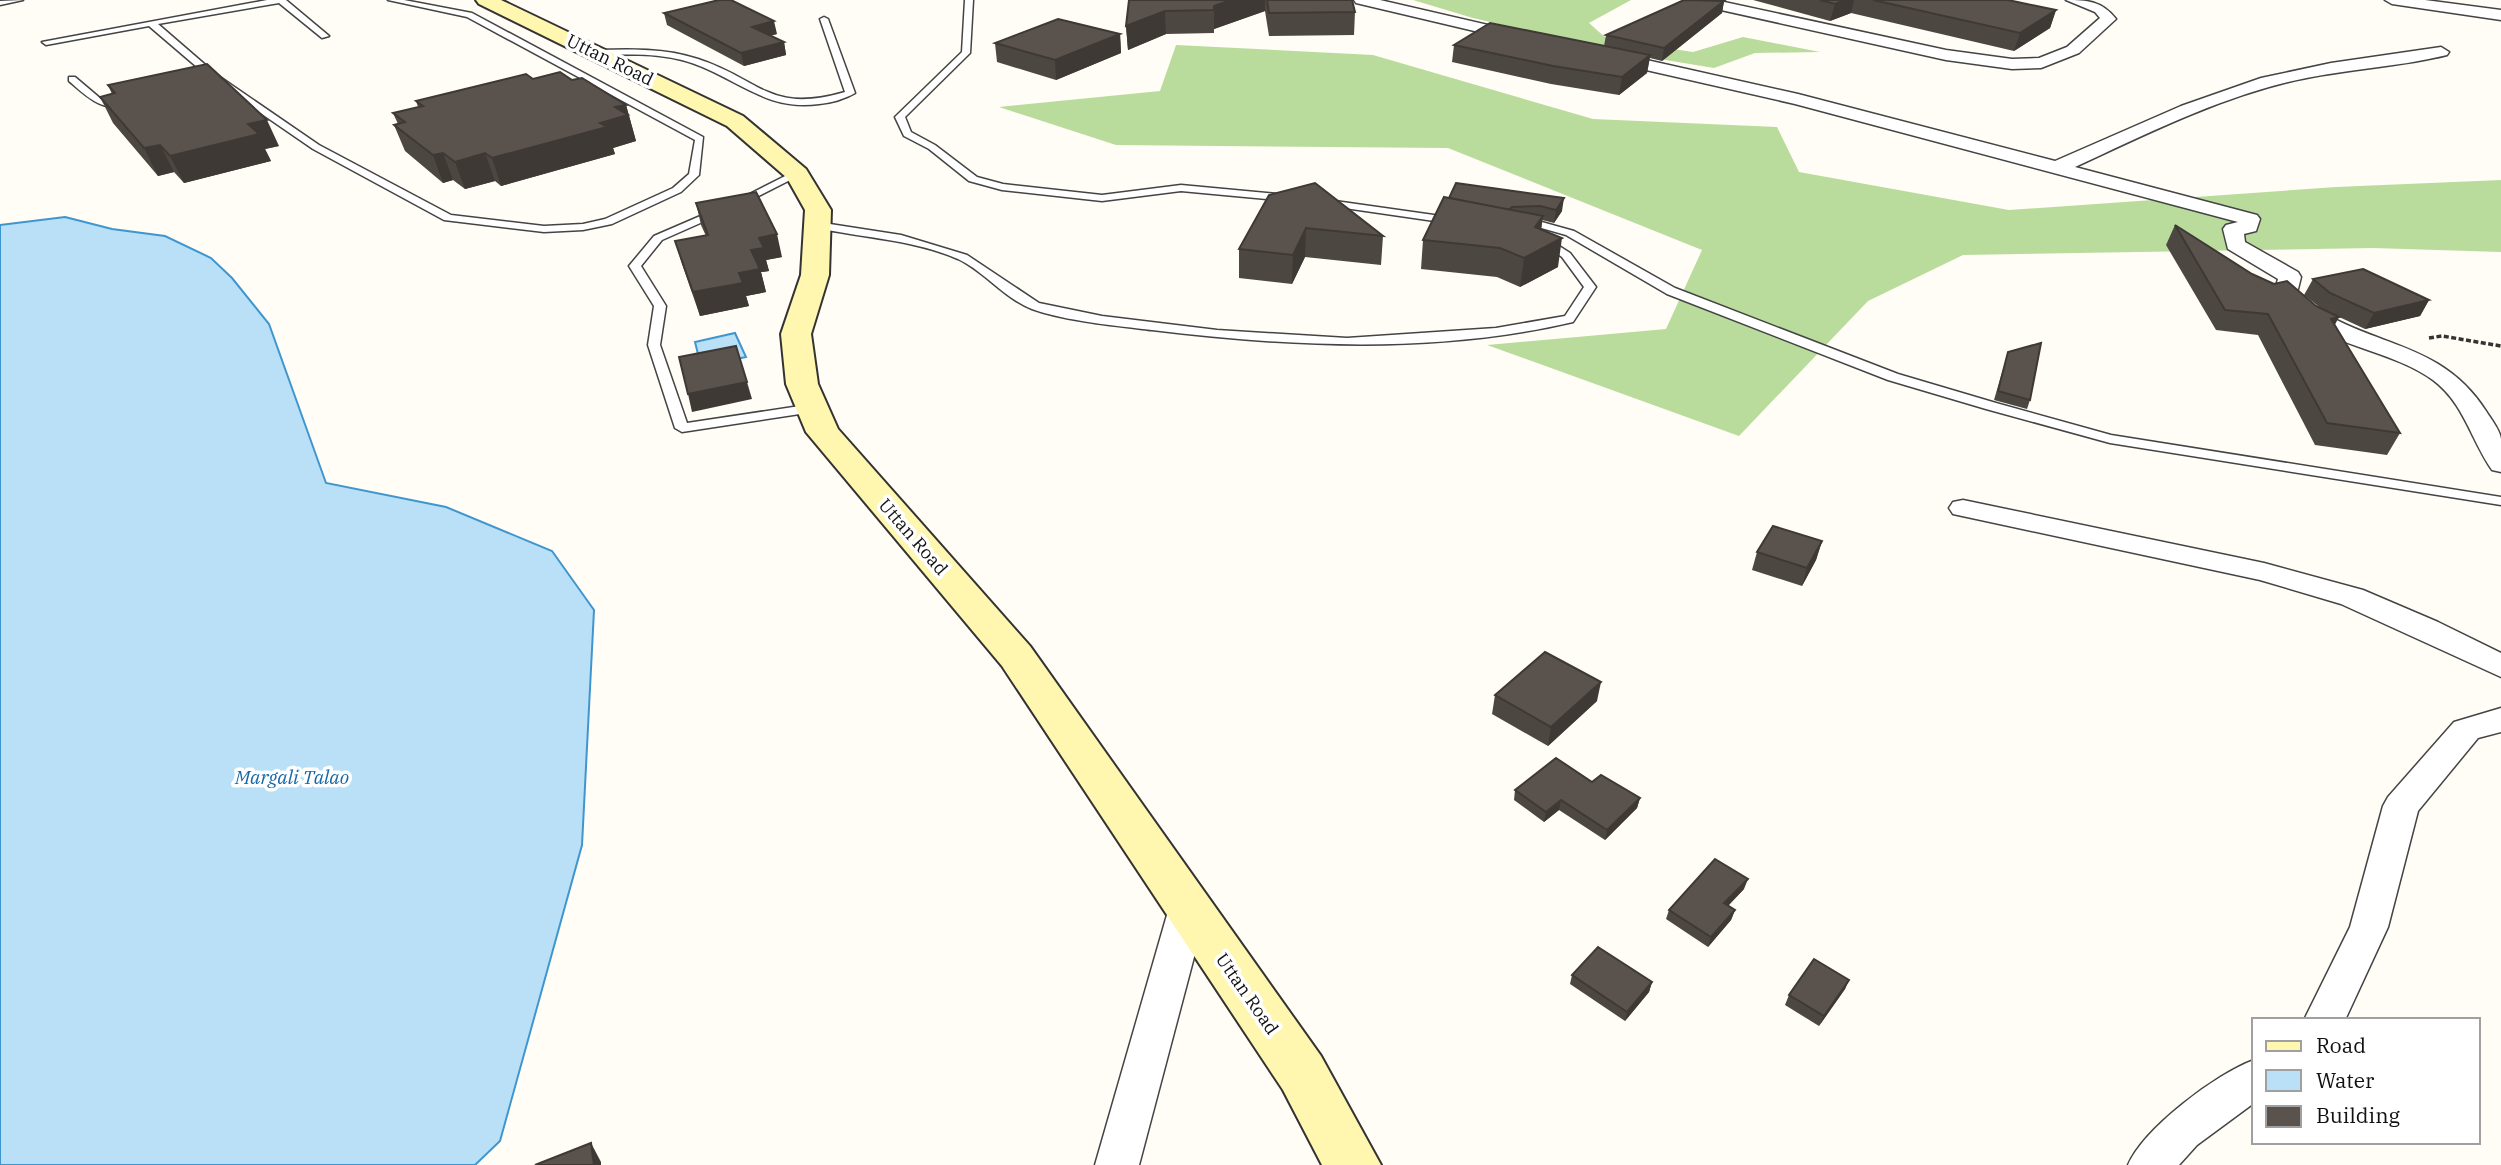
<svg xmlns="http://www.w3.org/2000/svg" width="2501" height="1165" font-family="'IBM Plex Serif',serif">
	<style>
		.forest { fill: #b9dc9c }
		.water { fill: #b9e0f7; stroke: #3f96cf; stroke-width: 2 }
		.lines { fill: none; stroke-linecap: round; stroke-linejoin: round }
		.service-casing { stroke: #444; stroke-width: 3 }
		.minor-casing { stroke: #444; stroke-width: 3 }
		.secondary-casing { stroke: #333; stroke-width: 4 }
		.path { stroke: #333; stroke-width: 3.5; stroke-dasharray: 5 2.5; stroke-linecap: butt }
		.service { fill: #fff; fill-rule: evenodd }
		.minor { fill: #fff; fill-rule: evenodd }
		.secondary { fill: #fff6b0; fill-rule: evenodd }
		.wall { fill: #4d4742 }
		.shaded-wall { fill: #3f3936 }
		.building { fill: #5a524d; stroke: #3f3936; stroke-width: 2 }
		.labels { text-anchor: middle; stroke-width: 7; stroke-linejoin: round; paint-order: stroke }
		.street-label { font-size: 18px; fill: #111; stroke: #fff }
		.water-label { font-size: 19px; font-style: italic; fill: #1768a6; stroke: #fff }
	</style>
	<rect width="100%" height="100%" fill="#fffdf5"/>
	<g class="forest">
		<polygon points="1413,0 1631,0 1589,23 1607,39 1693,52 1743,37 1820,52 1755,53 1714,68 1623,53 1473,18"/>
		<polygon points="1176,45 1373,55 1593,119 1777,127 1799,172 2009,210 2336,187 2501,180 2501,252 2373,248 1963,255 1868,301 1739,436 1487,345 1666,329 1702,250 1448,148 1116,145 999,107 1160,91"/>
	</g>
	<g class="water">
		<polygon points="65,217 112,229 165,236 211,258 232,278 269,324 326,483 446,507 552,551 594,610 582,845 500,1141 475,1165 0,1165 0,225"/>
		<polygon points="735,333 746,357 701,366 695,342"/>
	</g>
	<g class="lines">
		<defs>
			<g id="service">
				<polygon points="23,0 0,5 0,1"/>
				<polygon points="267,0 286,0 329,36 322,38 279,3 158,24 217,75 319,145 451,215 544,226 583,224 605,219 673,188 689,174 695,140 467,17 388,0 404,0 472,13 703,137 699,175 681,192 612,224 583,230 544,232 444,220 313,149 211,79 149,26 46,45 42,42"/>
				<polygon points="965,0 973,0 970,53 905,117 911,132 935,145 977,177 1003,184 1102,195 1181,185 1288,195 1293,198 1288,201 1181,191 1102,201 1002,190 969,181 929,149 904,136 895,117 962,52"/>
				<path d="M824,17L828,19L855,93C845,99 830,103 819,104C763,112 732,73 682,60C654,53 625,54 596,56L592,53L596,50C630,49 665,48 698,59C762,80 769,114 845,92L820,19Z"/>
				<path d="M69,77H75L101,99L124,100L129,103C106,116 85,95 69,81Z"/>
				<polygon points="793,172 802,174 743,204 734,202"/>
				<polygon points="1321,199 1455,218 1460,221 1455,224 1317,204 1317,200"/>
				<polygon points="719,208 724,211 723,213 662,240 641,266 666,306 660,345 687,423 813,404 820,408 813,412 682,432 675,428 648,345 654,306 629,266 654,236"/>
				<polygon points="1538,221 1574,231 1675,288 1898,374 1996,403 2111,435 2501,497 2501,505 2110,443 1986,409 1888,380 1667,294 1566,235 1538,227 1521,228 1516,225 1521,222"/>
				<path d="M817,222L901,235L967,255L1039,303L1102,316L1217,330L1347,338L1496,328L1565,316L1584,287L1562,257L1541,242L1539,240L1545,237L1570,253L1596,287L1573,322C1437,354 1290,347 1152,330C1117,326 1065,321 1032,309C1005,299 984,271 958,259C912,239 861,238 813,227V223Z"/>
			</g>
			<g id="minor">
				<polygon points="1354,0 1380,0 1527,34 1529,37 1521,42 1356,3"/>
				<path d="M1687,0H1715L1946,50L2012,59L2039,58L2067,47L2100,18L2095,12L2066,0C2087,0 2102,1 2116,19L2079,53L2041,68L2012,69L1946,60L1694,4Z"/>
				<polygon points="2385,0 2425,0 2501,10 2501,20 2392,4"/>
				<path d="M2441,47L2449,52L2447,55C2395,68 2340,69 2288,82C2214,100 2144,135 2075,167L2257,215L2260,219L2256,231L2244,234L2245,242L2298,272L2301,277L2297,293C2358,349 2437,334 2486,411C2491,419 2500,430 2501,439C2501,450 2501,462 2501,472L2492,470C2471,440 2464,403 2433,380C2385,345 2310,346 2274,294L2278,279L2228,249L2223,229L2226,225L2238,222L1795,104L1611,62L1603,57L1611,52L1798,94L2055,161L2181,106L2261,78L2331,63Z"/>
				<polygon points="1963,500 2264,563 2363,590 2438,622 2501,653 2501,677 2341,604 2260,580 1953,514 1949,508 1953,502"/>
				<polygon points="2501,708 2501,732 2478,738 2418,811 2388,927 2345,1020 2304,1020 2350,927 2383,806 2388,797 2454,722"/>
				<polygon points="1188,893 1201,897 1207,908 1139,1165 1095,1165 1169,908 1175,897"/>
				<path d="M2254,1060V1103L2197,1145L2179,1165H2128C2144,1128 2216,1074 2254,1060Z"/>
			</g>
			<polygon id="secondary" points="476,0 501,0 743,116 806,169 831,210 829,275 811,334 818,384 838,429 1030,646 1321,1056 1381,1165 1322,1165 1283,1090 1002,666 806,432 786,384 781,334 801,275 805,210 787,178 727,126 479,4"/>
		</defs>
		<use href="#service" class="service-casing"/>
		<use href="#minor" class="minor-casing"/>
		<use href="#secondary" class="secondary-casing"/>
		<polyline class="path" points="2429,338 2442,336 2501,346"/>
		<use href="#service" class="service"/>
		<use href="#minor" class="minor"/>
		<use href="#secondary" class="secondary"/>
	</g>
	<g class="wall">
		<polygon points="1129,0 1352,0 1355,12 1354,35 1269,36 1265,11 1214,29 1214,33 1166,34 1128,50 1126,26"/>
		<polygon points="1753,0 2008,0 2056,10 2050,28 2014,51 1851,13 1830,21"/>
		<polygon points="1724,1 1722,13 1662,61 1650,58 1647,73 1619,95 1551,84 1452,62 1454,45 1604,46 1606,35"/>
		<polygon points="664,13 777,34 770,36 784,42 786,55 744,66 667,25"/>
		<polygon points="1120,34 1121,53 1056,80 997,62 995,43"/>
		<polygon points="533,79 572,80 626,105 636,141 613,148 615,154 501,186 495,181 465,189 453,180 443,183 405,151 394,125 398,124 393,113 418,107 416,101"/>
		<polygon points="108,85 279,146 265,149 271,161 184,183 174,172 158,176 113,123 100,97 112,94"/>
		<polygon points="1456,183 1562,211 1554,223 1542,220 1541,230 1558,267 1520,287 1497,277 1421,269 1423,240 1449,198"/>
		<polygon points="1269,195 1383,236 1381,265 1305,257 1292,284 1239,278 1239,249"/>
		<polygon points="696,203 782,257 766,260 769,271 761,272 766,292 746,296 749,306 700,316 682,264 675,241 706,236 701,225"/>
		<polygon points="2175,225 2335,326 2400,433 2387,455 2315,445 2258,335 2216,330 2166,245"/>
		<polygon points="2313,279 2429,300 2420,316 2365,329 2322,309 2304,295"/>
		<polygon points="2008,352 2030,400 2027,409 1994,400"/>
		<polygon points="1822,541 1816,560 1802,586 1752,570 1757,552"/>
		<polygon points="1495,695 1597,701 1548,746 1492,714"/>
		<polygon points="1592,782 1640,798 1637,808 1605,840 1559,810 1544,822 1514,800 1515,790"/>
		<polygon points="1744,889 1728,906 1735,910 1731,920 1708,947 1666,919 1669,910"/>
		<polygon points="1572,975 1652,982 1649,992 1625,1021 1570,984"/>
		<polygon points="1849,980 1845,989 1819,1026 1785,1005 1789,995"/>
	</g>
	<g class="shaded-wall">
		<polygon points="1231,0 1265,0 1265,11 1214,29 1214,6"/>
		<polygon points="1845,0 1854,0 1851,13 1830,21 1835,4"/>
		<polygon points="1724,1 1722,13 1662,61 1664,48"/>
		<polygon points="2056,10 2050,28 2014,51 2020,33"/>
		<polygon points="1165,11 1166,34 1128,50 1126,26"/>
		<polygon points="774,21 777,34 755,39 752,27"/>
		<polygon points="1120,34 1121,53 1056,80 1055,60"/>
		<polygon points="784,42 786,55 744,66 741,53"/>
		<polygon points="1650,55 1647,73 1619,95 1622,77"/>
		<polygon points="626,105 636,141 613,148 615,154 501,186 492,158 600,123 615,107"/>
		<polygon points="267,120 279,146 265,149 271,161 184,183 170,156 248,124"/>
		<polygon points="160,145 174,172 158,176 144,148"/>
		<polygon points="443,153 453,180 443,183 433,155"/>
		<polygon points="485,153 495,181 465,189 455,162"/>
		<polygon points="1564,198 1562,211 1554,223 1556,210"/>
		<polygon points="1543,216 1539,245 1562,238 1558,267 1520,287 1524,258 1535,227"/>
		<polygon points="1306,228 1305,257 1292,284 1293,255"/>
		<polygon points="777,234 782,257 766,260 769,271 761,272 766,292 746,296 749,306 700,316 693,292 739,273 759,238"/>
		<polygon points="2429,300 2420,316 2365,329 2374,313"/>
		<polygon points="2339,317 2328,338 2331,319"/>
		<polygon points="747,382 752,399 692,412 688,394"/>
		<polygon points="1822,541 1816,560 1802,586 1807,568"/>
		<polygon points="1601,682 1597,701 1548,746 1551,727"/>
		<polygon points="1640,798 1637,808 1605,840 1607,830"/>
		<polygon points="1561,800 1559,810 1544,822 1546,812"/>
		<polygon points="1748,879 1744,889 1721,913 1724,903"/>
		<polygon points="1735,910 1731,920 1708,947 1711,937"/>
		<polygon points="1849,980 1845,989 1819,1026 1824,1016"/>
		<polygon points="1652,982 1649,992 1625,1021 1627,1012"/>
		<polygon points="591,1143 601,1162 601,1165 594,1165"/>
	</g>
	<g class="building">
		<polygon points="719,0 731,0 774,21 752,27 784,42 741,53 664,13"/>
		<polygon points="1129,0 1231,0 1214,6 1214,10 1165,11 1126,26"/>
		<polygon points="1267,0 1352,0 1355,12 1269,13"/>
		<polygon points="1684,0 1724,1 1664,48 1606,35"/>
		<polygon points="1820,0 1845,0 1835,4"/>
		<polygon points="1873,0 2008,0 2056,10 2020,33"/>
		<polygon points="1058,19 1120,34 1055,60 995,43"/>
		<polygon points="1490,23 1650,55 1622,77 1553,66 1454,45"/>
		<polygon points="207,64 267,120 248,124 259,134 170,156 160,145 144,148 100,97 115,93 108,85"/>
		<polygon points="560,72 572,80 582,78 626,105 615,107 628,115 600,123 607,127 492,158 485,153 455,162 443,153 433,155 394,125 405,122 393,113 423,106 416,101 526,74 533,79"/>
		<polygon points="1315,183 1383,236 1306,228 1293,255 1239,249 1269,195"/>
		<polygon points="1456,183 1564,198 1556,210 1540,206 1512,207 1509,210 1449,198"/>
		<polygon points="756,192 777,234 759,238 764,248 751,250 760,269 739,273 743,283 693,292 675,241 708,235 696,203"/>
		<polygon points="1444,197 1543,216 1535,227 1562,238 1524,258 1500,248 1423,240"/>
		<polygon points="2175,225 2252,274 2274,284 2287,281 2316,306 2339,317 2331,319 2400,433 2327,423 2268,314 2225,310"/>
		<polygon points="2363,269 2429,300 2374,313 2330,293 2313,279"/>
		<polygon points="2041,343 2030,400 1998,391 2008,352"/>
		<polygon points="736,346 747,382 688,394 679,357"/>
		<polygon points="1773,526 1822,541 1807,568 1757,552"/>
		<polygon points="1545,652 1601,682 1551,727 1495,695"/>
		<polygon points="1556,758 1592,782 1601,775 1640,798 1607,830 1561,800 1546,812 1515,790"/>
		<polygon points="1715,859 1748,879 1724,903 1735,910 1711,937 1669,910"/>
		<polygon points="1598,947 1652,982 1627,1012 1572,975"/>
		<polygon points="1814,959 1849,980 1824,1016 1789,995"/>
		<polygon points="591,1143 594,1165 535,1165"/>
	</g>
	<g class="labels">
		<g class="street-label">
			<text transform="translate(610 60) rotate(26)" y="6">Uttan Road</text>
			<text transform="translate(913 537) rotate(49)" y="6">Uttan Road</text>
			<text transform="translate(1247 994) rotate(55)" y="6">Uttan Road</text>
		</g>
		<g class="water-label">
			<text x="292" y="784">Margali Talao</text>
		</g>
	</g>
	<rect x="2252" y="1018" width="228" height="126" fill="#ffffff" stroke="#a0a0a0" stroke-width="2"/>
	<rect x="2266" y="1041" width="35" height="10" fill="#fff6b0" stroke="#a0a0a0" stroke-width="2"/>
	<text x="2316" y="1053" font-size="21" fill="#111111">Road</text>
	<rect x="2266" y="1070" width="35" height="21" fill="#b9e0f7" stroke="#a0a0a0" stroke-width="2"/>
	<text x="2316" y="1088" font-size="21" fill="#111111">Water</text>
	<rect x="2266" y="1106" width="35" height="21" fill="#5a524d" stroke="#a0a0a0" stroke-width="2"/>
	<text x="2316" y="1123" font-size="21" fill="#111111">Building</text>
</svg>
